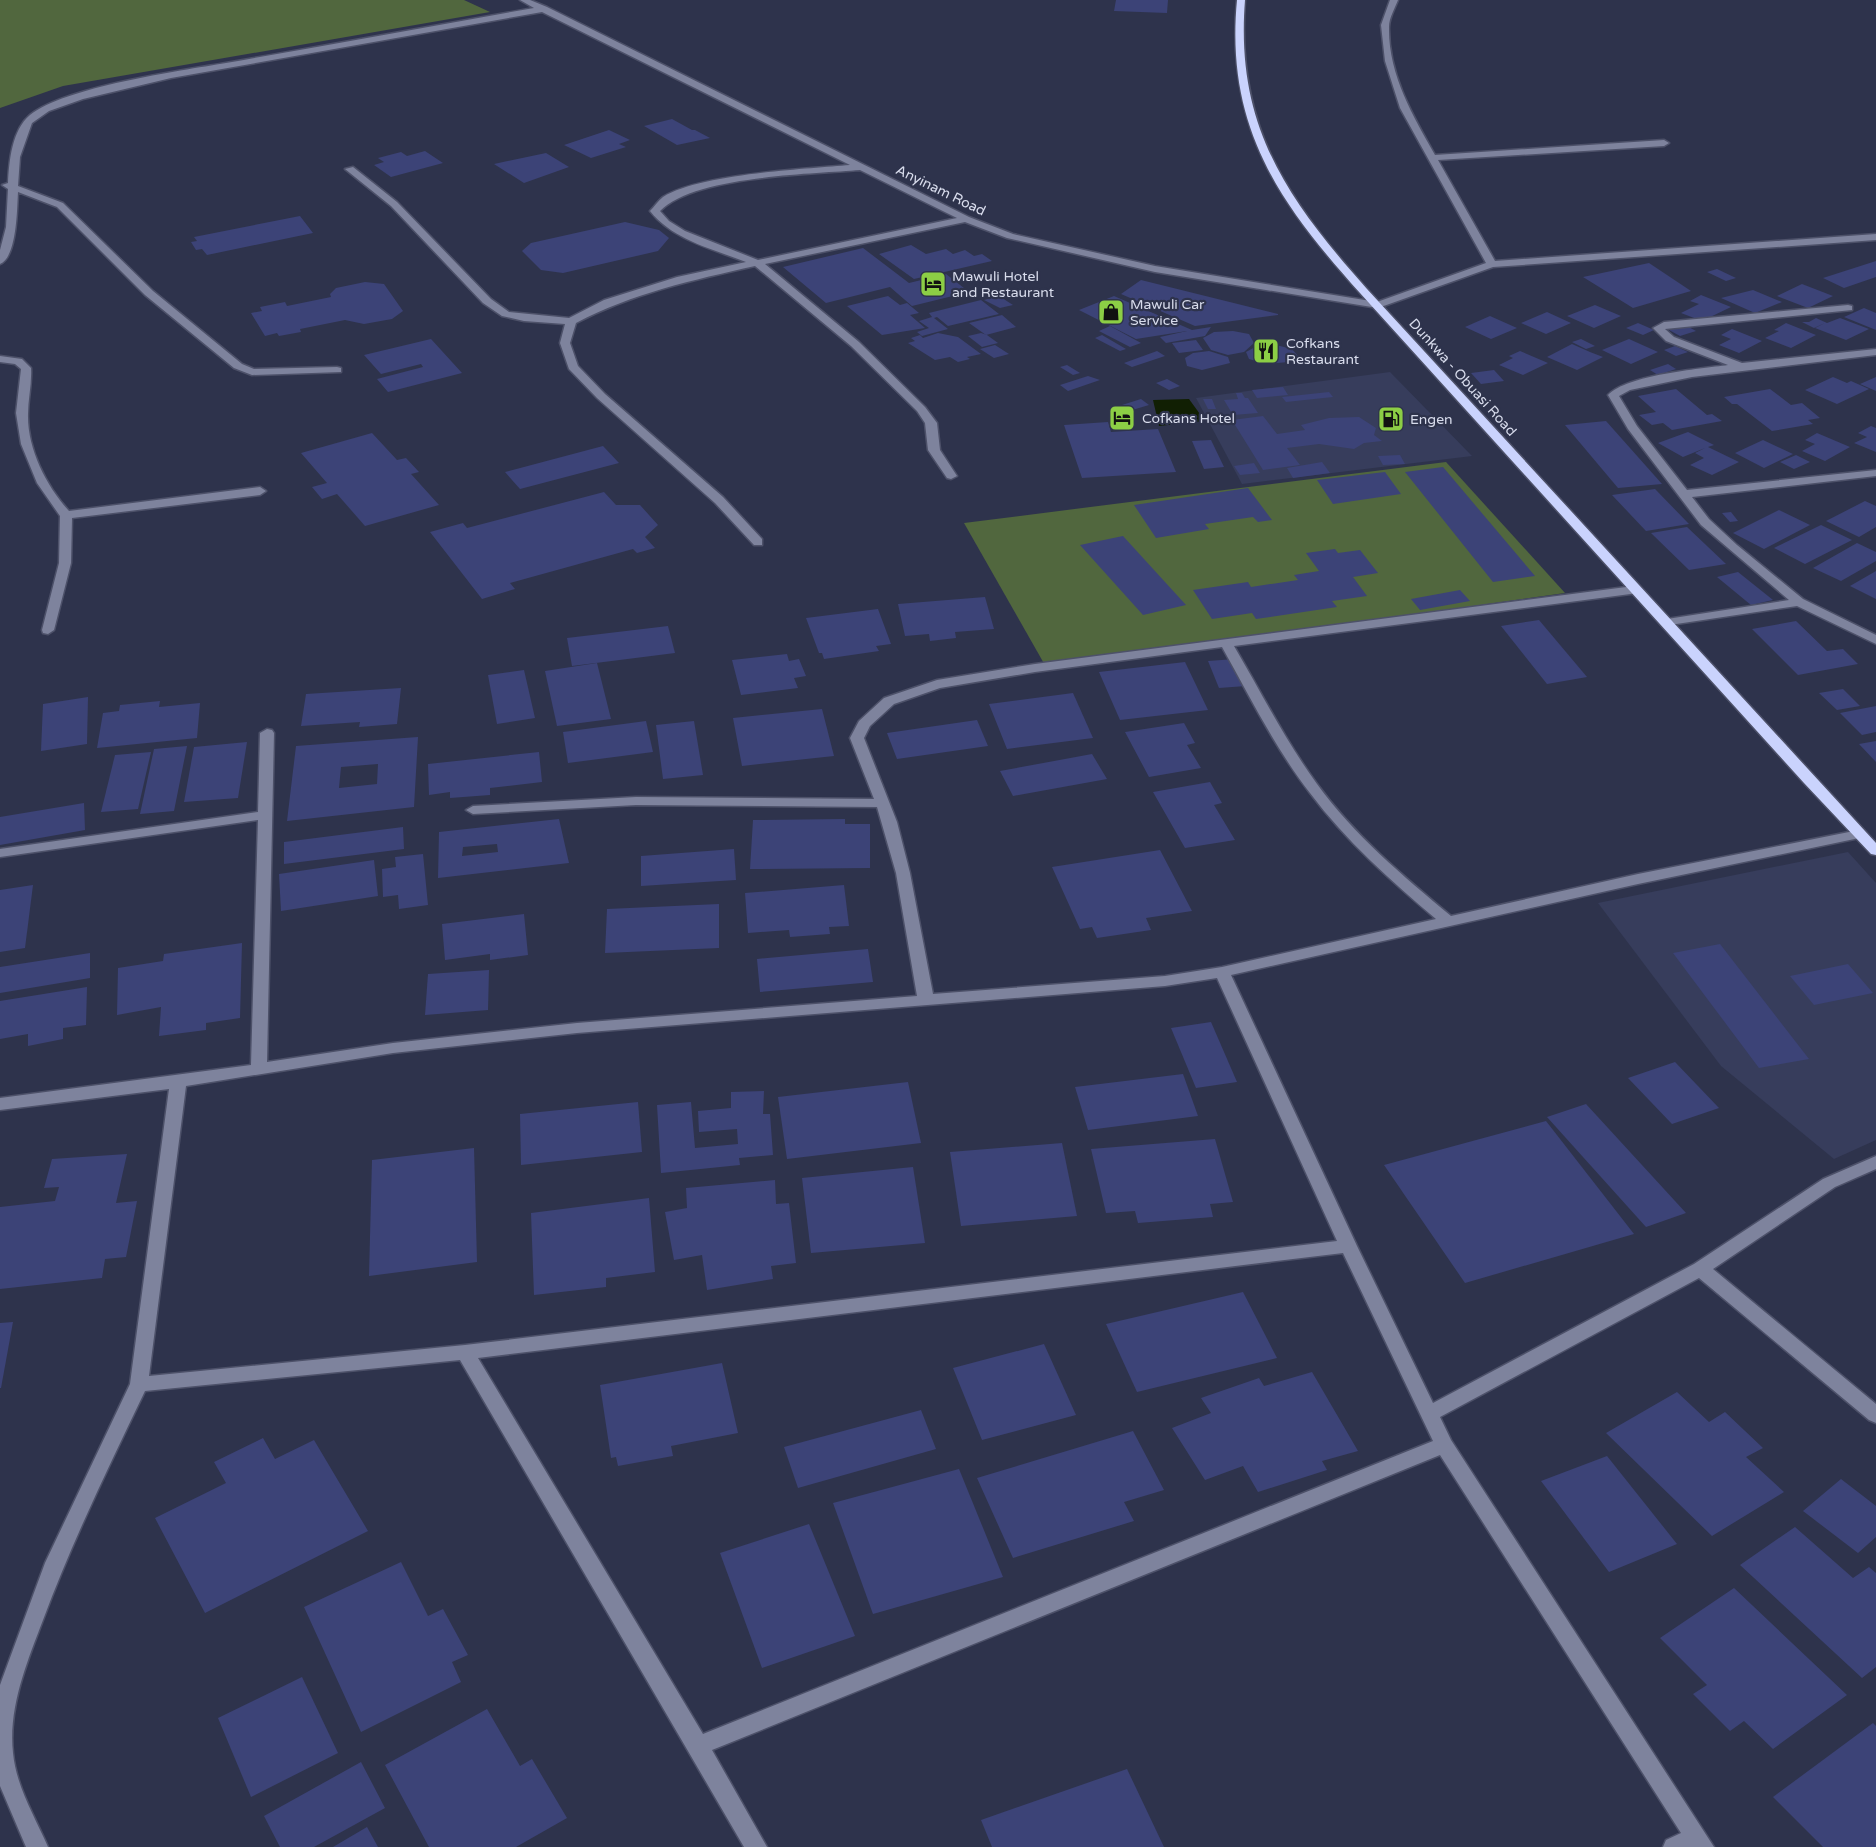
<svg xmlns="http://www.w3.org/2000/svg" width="1876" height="1847" font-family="'Varela Round',sans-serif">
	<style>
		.built { fill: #373d5c }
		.green { fill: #51673e }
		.water { fill: #111f03 }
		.building { fill: #3c4377; fill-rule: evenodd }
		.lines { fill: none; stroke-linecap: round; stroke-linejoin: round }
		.minor-casing { stroke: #4d5169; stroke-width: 3 }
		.major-casing { stroke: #4d5169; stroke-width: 3 }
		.minor { fill: #7e839d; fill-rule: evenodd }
		.major { fill: #cad3fd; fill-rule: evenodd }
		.labels { text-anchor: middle; stroke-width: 4.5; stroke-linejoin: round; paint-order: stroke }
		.far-street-label { font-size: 14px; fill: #d8dcec; stroke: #2e334c }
		.far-poi-label { font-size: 14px; fill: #d8dcec; stroke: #2e334c; text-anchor: start }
	</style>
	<rect width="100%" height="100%" fill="#2e334c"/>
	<g class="built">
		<polygon points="1390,372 1472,456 1242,484 1196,398"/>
		<polygon points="1848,852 1876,883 1876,1140 1834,1159 1721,1066 1598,903"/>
	</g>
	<g class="green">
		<polygon points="0,0 464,0 490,12 63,86 0,108"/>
		<polygon points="1446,462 1565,593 1046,667 964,523"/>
	</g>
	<polygon class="water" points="1189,399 1205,421 1159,426 1153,400"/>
	<g class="building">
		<polygon points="1116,0 1168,0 1167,13 1114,11"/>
		<polygon points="672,119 692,130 695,130 710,138 677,145 644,126"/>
		<polygon points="609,130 630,140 619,144 626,147 591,158 564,145"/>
		<polygon points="425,151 443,163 391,177 374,165 384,162 378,158 401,152 407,156"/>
		<polygon points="546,153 569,167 524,183 494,164"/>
		<polygon points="300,216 313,233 207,255 202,249 196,250 191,242 197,241 194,237"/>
		<polygon points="625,222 659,230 669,238 658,251 563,273 541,270 522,251 531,243"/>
		<polygon points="911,245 926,254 946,249 953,254 965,250 974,256 982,254 992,261 914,279 879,254"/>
		<polygon points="863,248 909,283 946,274 969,292 912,306 890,287 826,303 783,267"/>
		<polygon points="1876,261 1876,277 1844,288 1823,278"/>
		<polygon points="1649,263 1691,291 1633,308 1583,277"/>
		<polygon points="1717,269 1736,278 1726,281 1707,272"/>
		<polygon points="1141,280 1278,314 1278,315 1195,326 1121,294"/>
		<polygon points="365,282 384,284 403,311 392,319 364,324 345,320 300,329 301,332 279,336 277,333 265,336 251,313 262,311 260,307 285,302 287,306 331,297 330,294 336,288"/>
		<polygon points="1802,284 1833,296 1808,308 1777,296"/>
		<polygon points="1753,290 1782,302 1755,313 1721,298"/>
		<polygon points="1701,295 1731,307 1702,321 1681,313 1699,304 1690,301"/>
		<polygon points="888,296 900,305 907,303 919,313 910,315 925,328 882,335 847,306"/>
		<polygon points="999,296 1013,305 1000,308 984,300"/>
		<polygon points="1114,296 1192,330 1211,327 1205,336 1166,343 1160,337 1187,331 1136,339 1079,310"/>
		<polygon points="981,300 999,314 948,326 937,317 934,318 948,329 922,336 917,332 929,328 919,321 932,317 929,313"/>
		<polygon points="1595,305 1621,316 1594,328 1567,316"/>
		<polygon points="1864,308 1876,313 1876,330 1844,317"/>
		<polygon points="1547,312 1571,323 1546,334 1521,323"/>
		<polygon points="1002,315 1016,327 986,335 969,323"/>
		<polygon points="1490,316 1517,328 1491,339 1465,327"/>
		<polygon points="1816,318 1827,323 1840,318 1869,329 1846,340 1815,328 1825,323 1814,328 1802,322 1809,322"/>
		<polygon points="1638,323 1654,330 1643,335 1626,328"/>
		<polygon points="1786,323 1816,335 1791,348 1765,338 1779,331 1774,330"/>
		<polygon points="1685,325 1696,331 1680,336 1669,330"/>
		<polygon points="1110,326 1141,343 1130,347 1099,331"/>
		<polygon points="1732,329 1762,341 1739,353 1719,345 1731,339 1721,335"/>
		<polygon points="1233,331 1249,334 1254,343 1244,352 1228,355 1211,350 1203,338 1214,332"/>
		<polygon points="938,333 958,337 981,354 967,357 970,359 958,362 950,357 935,360 908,343 915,341 911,338 920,335 923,338"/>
		<polygon points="981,333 987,335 998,343 982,347 968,336"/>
		<polygon points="1102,335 1126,349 1120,351 1095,338"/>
		<polygon points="431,339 462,373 388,392 377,379 423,367 421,364 381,374 364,355"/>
		<polygon points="1581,339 1595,346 1586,349 1572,342"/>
		<polygon points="1629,339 1658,352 1631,364 1602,350"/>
		<polygon points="1196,340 1203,350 1179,353 1172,343"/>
		<polygon points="1572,344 1590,352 1603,357 1577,370 1547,357"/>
		<polygon points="995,345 1009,354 994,358 980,349"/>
		<polygon points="1276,345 1292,349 1298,356 1288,362 1266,364 1249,359 1246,352 1257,346"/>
		<polygon points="1675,346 1688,352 1676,356 1664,350"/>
		<polygon points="1157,351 1165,356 1132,367 1124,363"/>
		<polygon points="1209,351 1228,357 1230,363 1202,370 1187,366 1185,358 1193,353"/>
		<polygon points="1520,351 1548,363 1523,375 1499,365 1513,358 1509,356"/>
		<polygon points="1668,364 1676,369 1658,375 1650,370"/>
		<polygon points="1067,365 1080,373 1073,375 1060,367"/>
		<polygon points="1494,370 1504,381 1481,384 1471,373"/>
		<polygon points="1088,376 1100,380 1068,391 1060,385"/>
		<polygon points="1833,377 1847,383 1851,381 1869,389 1837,404 1805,390"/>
		<polygon points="1876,377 1876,391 1860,384"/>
		<polygon points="1167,379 1180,386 1169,390 1156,383"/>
		<polygon points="1283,387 1288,395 1257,398 1252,390"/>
		<polygon points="1676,389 1707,415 1712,414 1722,421 1672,430 1663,423 1652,425 1639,415 1656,412 1638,396"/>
		<polygon points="1770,389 1791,405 1802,403 1820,418 1808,420 1813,424 1772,431 1737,404 1732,404 1724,397"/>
		<polygon points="1329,392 1333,397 1286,402 1282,397"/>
		<polygon points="1236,393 1242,393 1245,398 1248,398 1258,413 1233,415 1224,400 1238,399"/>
		<polygon points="1141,399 1149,405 1129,411 1122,405"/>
		<polygon points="1203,399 1212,399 1216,409 1208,409"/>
		<polygon points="1263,416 1277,434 1305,430 1301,425 1329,418 1359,417 1376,428 1374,435 1382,441 1364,443 1354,449 1319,444 1287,448 1300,465 1263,470 1232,420"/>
		<polygon points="1606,421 1662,484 1618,488 1565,425"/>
		<polygon points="1108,422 1111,432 1158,429 1176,472 1082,478 1064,425"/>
		<polygon points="1871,426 1876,428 1876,452 1854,443 1867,437 1858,433"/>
		<polygon points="1688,432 1714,445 1708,447 1739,462 1712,475 1690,465 1704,458 1695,453 1705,448 1683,457 1658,443"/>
		<polygon points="372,433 397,460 406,458 419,472 411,474 439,505 365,526 337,494 322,499 312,487 327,483 301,453"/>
		<polygon points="1817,433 1850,447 1825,461 1802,451 1815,444 1805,440"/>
		<polygon points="1211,440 1224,467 1204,469 1192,441"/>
		<polygon points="1763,440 1793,454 1764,468 1735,453"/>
		<polygon points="603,446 619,463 520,489 505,472"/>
		<polygon points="1400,455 1405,464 1383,465 1378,456"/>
		<polygon points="1796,455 1810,462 1794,469 1780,462"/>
		<polygon points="1322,462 1330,473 1293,478 1287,468"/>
		<polygon points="1254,463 1260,473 1240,475 1234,466"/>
		<polygon points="1443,467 1535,576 1493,582 1405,472"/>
		<polygon points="1385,472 1401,494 1333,504 1317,480"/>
		<polygon points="1248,488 1272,520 1258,522 1253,517 1205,524 1209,529 1156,538 1134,505"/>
		<polygon points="1655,489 1689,524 1646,531 1612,495"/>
		<polygon points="604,492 616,505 640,505 658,525 645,537 655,548 637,553 633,549 510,583 515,589 482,599 430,532 463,523 467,528"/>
		<polygon points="1865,501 1876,506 1876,527 1859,537 1826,521"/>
		<polygon points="1779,510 1810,525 1764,549 1733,533"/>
		<polygon points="1731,512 1738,521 1730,522 1722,513"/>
		<polygon points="1821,525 1852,540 1805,564 1774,548"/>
		<polygon points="1687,527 1726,564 1689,570 1651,533"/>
		<polygon points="1123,536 1186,605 1143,615 1080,545"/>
		<polygon points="1857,543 1876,552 1876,561 1841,581 1813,568"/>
		<polygon points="1335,549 1338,553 1360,550 1378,573 1353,577 1367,596 1332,601 1337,607 1256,619 1252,613 1212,619 1193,590 1248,582 1251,587 1298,580 1294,575 1319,571 1306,553"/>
		<polygon points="1876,571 1876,599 1850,586"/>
		<polygon points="1738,572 1773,600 1751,605 1717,577"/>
		<polygon points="1460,590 1470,601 1420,610 1411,599"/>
		<polygon points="985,597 994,629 955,632 956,638 930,641 929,634 905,636 898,604"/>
		<polygon points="878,609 891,644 876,646 879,651 824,659 822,653 819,653 806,618"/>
		<polygon points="1539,620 1587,677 1547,684 1501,626"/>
		<polygon points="1796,621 1827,651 1843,649 1858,664 1798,675 1752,629"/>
		<polygon points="668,626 675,653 572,666 567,638"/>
		<polygon points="787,654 789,661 799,659 806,676 794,678 798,688 741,695 732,660"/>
		<polygon points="1235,659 1246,686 1219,688 1208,661"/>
		<polygon points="1185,662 1208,710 1120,720 1099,672"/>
		<polygon points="597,663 611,719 557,726 545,671"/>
		<polygon points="524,670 535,718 497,724 488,675"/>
		<polygon points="401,688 397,724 359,727 360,722 301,726 306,694"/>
		<polygon points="1843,689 1860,706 1837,710 1819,693"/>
		<polygon points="1073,693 1093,738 1007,749 989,704"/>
		<polygon points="88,697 87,744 41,751 43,704"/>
		<polygon points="160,701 159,707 200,703 197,738 97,748 103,713 119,711 120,705"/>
		<polygon points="1876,706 1876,732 1862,735 1840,713"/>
		<polygon points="822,709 834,756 742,766 733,718"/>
		<polygon points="977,720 988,746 897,759 887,733"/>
		<polygon points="646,721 653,752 568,763 563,732"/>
		<polygon points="694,721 703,775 663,779 656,725"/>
		<polygon points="1184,723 1195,743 1187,745 1201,768 1149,777 1125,732"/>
		<path d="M418,737L414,807L287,821L296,746ZM378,764L377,784L339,788L341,767Z"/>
		<polygon points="1876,741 1876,762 1859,744"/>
		<polygon points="247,742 238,798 184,802 194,747"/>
		<polygon points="187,746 174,811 140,814 154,749"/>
		<polygon points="151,752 138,809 101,812 115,755"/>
		<polygon points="539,752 542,782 490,788 490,795 450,798 450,792 429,795 428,764"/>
		<polygon points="1092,754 1107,779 1013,796 1000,771"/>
		<polygon points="1210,782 1222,803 1214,805 1235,840 1185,848 1153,792"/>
		<polygon points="84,803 85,830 0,845 0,817"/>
		<path d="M559,819L569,863L438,878L439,832ZM497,844L498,852L462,856L463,847Z"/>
		<polygon points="845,819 845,824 870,824 870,868 750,869 753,820"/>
		<polygon points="403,827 404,849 284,864 284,842"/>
		<polygon points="734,849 736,880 641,886 641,856"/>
		<polygon points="1160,850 1192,911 1146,918 1151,930 1097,938 1092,927 1080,929 1052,867"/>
		<polygon points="423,854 428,905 399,909 398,895 383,897 382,869 396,867 395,857"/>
		<polygon points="374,860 378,896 281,911 279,874"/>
		<polygon points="33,885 25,948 0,952 0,890"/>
		<polygon points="844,885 849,926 829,927 830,934 790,937 789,930 748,933 745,893"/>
		<polygon points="719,904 719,948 605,953 607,909"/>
		<polygon points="524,914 528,955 490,960 490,954 445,960 442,924"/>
		<polygon points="242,943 240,1018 206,1023 206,1030 159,1036 161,1007 117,1015 118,968 163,961 164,954"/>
		<polygon points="1720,944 1809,1059 1759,1068 1673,953"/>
		<polygon points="868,949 873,982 760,992 757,959"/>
		<polygon points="90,953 90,978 0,993 0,967"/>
		<polygon points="1848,964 1873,993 1814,1005 1790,976"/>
		<polygon points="489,970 488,1010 425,1015 428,974"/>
		<polygon points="87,987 86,1025 63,1028 63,1039 28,1046 28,1034 0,1039 0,1001"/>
		<polygon points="1211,1022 1237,1082 1196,1088 1171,1028"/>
		<polygon points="1675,1062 1719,1108 1672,1124 1628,1078"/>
		<polygon points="1183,1074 1198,1116 1088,1130 1075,1087"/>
		<polygon points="908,1082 921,1143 787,1159 778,1097"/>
		<polygon points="764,1091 763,1114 770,1114 773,1155 739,1158 740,1165 661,1173 657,1105 691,1102 695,1148 738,1144 737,1129 699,1132 698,1111 731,1108 731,1092"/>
		<polygon points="638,1102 642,1152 521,1165 520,1114"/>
		<polygon points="1586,1104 1686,1213 1646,1227 1547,1117"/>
		<polygon points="1546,1121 1634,1234 1465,1283 1384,1165"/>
		<polygon points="1215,1139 1233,1202 1210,1204 1213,1217 1138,1223 1135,1211 1106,1213 1091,1149"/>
		<polygon points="1062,1143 1077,1216 961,1226 950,1152"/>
		<polygon points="474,1148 477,1262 369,1276 372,1160"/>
		<polygon points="127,1154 116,1203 137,1201 126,1257 105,1259 102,1278 0,1289 0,1207 55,1201 59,1187 44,1188 52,1159"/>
		<polygon points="913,1167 925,1243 811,1253 802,1178"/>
		<polygon points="775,1180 776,1204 789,1203 796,1263 771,1266 773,1279 707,1290 702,1255 674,1260 665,1212 687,1208 686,1188"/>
		<polygon points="649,1198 655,1272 606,1278 606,1287 534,1295 531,1213"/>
		<polygon points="1243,1292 1277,1358 1137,1392 1106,1324"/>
		<polygon points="13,1322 1,1388 0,1388 0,1323"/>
		<polygon points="1044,1344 1076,1415 982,1440 953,1368"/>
		<polygon points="722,1363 738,1433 671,1446 673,1456 618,1466 616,1457 611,1458 600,1385"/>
		<polygon points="1312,1372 1358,1451 1322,1461 1327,1470 1258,1492 1243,1466 1205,1480 1172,1428 1211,1413 1201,1398 1259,1378 1264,1386"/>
		<polygon points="1677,1392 1709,1422 1725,1412 1763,1448 1746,1457 1784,1492 1712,1536 1606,1433"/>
		<polygon points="921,1410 936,1449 798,1488 784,1447"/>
		<polygon points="1133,1431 1164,1490 1124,1502 1134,1521 1013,1558 977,1478"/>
		<polygon points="263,1438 275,1459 314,1440 368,1531 205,1613 155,1518 226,1483 214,1462"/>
		<polygon points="1607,1456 1677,1544 1609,1572 1541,1481"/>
		<polygon points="959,1469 1003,1577 873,1614 833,1503"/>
		<polygon points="1841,1479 1876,1506 1876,1537 1858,1553 1803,1511"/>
		<polygon points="809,1524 855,1636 762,1668 720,1553"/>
		<polygon points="1795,1527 1853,1578 1869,1567 1876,1573 1876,1667 1862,1678 1740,1565"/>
		<polygon points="401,1562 428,1616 443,1609 468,1655 452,1662 461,1682 361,1732 304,1607"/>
		<polygon points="1734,1588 1847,1695 1773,1749 1744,1721 1730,1731 1693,1694 1707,1685 1660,1638"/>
		<polygon points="302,1677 338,1753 251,1797 218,1718"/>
		<polygon points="487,1709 520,1766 532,1759 567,1818 516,1847 429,1847 385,1765"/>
		<polygon points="1873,1723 1876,1726 1876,1847 1823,1847 1773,1797"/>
		<polygon points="361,1762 385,1808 314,1847 280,1847 264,1816"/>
		<polygon points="1127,1769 1164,1847 992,1847 981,1820"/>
		<polygon points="367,1827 378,1847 333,1847"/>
	</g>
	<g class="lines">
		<defs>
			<g id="minor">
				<path d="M520,0H530L547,7L969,217L1013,234L1155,266L1377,302L1486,263L1400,108L1385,61L1381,25L1390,0H1398C1395,8 1389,18 1389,27C1388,74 1413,116 1435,155L1664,140L1669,143L1664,146L1438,160L1495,261L1876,234V240L1493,267L1378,308L1155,272L1007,238L965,222L765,264L859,342L925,407L937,423L940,450L957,476L951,479L947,478L928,450L925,423L917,411L851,346L755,266C693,280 633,293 576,323L570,343L578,366L605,394L723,497L762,539V545H754L715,503L597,398L569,369L560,343L565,324L524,321L502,316L483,303L391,206L345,169L353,167L397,202L491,299L509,312L569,318L604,300L677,277L746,262C713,249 673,240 650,211C654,207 658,201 663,197C700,174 805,169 850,165L542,12L171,78L83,99L49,111L32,123L20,157L18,186L63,203L153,291L242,364L254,369L337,367L341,368V372L252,375L234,368L145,295L57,207L18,192C17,209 17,257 0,264V250L6,227L8,189L2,185L8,183C9,161 12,130 30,115C65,87 179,71 226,63C329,45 432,26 534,8ZM860,170L957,218L758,260L685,231L669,221L660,211C693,176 812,174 860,170Z"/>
				<path d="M1848,305L1852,306V310L1665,329L1674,337L1742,363L1876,349V355L1692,377L1630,390L1619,396L1637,426L1687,490L1876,470V476L1692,497L1709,519L1737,545L1803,599L1876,635V644L1797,606L1663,626V620L1667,619L1789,600L1701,525L1628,429L1608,395C1627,375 1699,369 1728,365L1666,341L1653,328L1664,322Z"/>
				<path d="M0,356L22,359L31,368C32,384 28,399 28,414C27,448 46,486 69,511L260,487L266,491L260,495L72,518L71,563L54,630L48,634L43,633L42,630L59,563L60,516L37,483L21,444L16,413L21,369L15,364L0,362Z"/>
				<path d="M1634,586L1640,590L1638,593L1234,646C1261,692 1285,740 1317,784C1354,835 1403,876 1451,916L1638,874L1859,830L1866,834L1864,837L1638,884L1231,975L1357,1246L1433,1403L1694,1264L1823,1179L1876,1156V1169L1835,1187L1713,1269L1876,1404V1423L1869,1420L1699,1278L1440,1417L1451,1440L1714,1847H1663L1666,1840L1681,1833L1440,1455L712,1750L767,1847H744L460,1360L145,1391C109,1466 72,1542 43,1620C27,1662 8,1708 13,1753C16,1786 35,1817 48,1847H26L0,1786V1685L45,1563L130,1384L169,1089L0,1110V1098L251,1065L258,820L0,857V849L258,812L260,733L267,729L272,730L274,733L267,1062L393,1043L577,1023L917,996L896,873L877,807L636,805L473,814L466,810L473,806L636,797L874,799L850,738L859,721L884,698L937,680L1035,664ZM1222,647C1250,697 1275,748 1310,793C1346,841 1391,881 1436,919L1222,967L1165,976L933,994L910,873L897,822L864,738L870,726L894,704L940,688L1035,672ZM1217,978L1337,1241L465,1345L149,1376L186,1086L393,1053L577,1033L1165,986ZM1343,1253L1433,1441L703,1734L478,1358Z"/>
			</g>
			<path id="major" d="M1237,0H1245C1235,126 1287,199 1367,289L1876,843V855L1871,854L1804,783L1360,293C1279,203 1225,127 1237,0Z"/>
		</defs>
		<use href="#minor" class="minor-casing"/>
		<use href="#major" class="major-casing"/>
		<use href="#minor" class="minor"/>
		<use href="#major" class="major"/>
	</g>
	<defs>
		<symbol id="hotel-square" viewBox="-11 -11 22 22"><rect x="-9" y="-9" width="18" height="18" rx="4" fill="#8cce45" stroke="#2e334c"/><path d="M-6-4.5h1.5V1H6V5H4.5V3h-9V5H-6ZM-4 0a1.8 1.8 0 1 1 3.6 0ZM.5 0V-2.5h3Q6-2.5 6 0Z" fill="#111"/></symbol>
		<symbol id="shop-square" viewBox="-11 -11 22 22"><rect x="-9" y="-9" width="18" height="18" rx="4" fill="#8cce45" stroke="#2e334c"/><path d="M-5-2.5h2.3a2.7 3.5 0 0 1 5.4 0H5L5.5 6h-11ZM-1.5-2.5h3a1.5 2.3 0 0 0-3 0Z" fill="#111"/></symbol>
		<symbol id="restaurant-square" viewBox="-11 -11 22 22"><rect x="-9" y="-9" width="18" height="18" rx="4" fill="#8cce45" stroke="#2e334c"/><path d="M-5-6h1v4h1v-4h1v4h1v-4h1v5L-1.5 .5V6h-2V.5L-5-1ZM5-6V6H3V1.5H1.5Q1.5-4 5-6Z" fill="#111"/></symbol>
		<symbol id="fuel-square" viewBox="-11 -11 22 22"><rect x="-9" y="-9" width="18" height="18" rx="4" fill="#8cce45" stroke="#2e334c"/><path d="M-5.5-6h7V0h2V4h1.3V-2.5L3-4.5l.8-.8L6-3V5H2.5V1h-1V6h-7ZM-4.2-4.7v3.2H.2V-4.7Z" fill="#111"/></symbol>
	</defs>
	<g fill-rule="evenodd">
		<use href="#hotel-square" x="918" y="269" width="30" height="30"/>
		<use href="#shop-square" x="1096" y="297" width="30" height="30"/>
		<use href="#restaurant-square" x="1251" y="336" width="30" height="30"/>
		<use href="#hotel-square" x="1107" y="403" width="30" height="30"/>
		<use href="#fuel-square" x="1376" y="404" width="30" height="30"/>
	</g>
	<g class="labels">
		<g class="far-street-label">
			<text transform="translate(941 190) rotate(26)" y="5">Anyinam Road</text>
			<text transform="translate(1463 377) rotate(48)" y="5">Dunkwa - Obuasi Road</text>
		</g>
		<g class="far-poi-label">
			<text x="952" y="281">Mawuli Hotel<tspan x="952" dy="16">and Restaurant</tspan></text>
			<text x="1130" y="309">Mawuli Car<tspan x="1130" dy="16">Service</tspan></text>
			<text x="1286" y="348">Cofkans<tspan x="1286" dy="16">Restaurant</tspan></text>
			<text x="1142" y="423">Cofkans Hotel</text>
			<text x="1410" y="424">Engen</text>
		</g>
	</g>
</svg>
